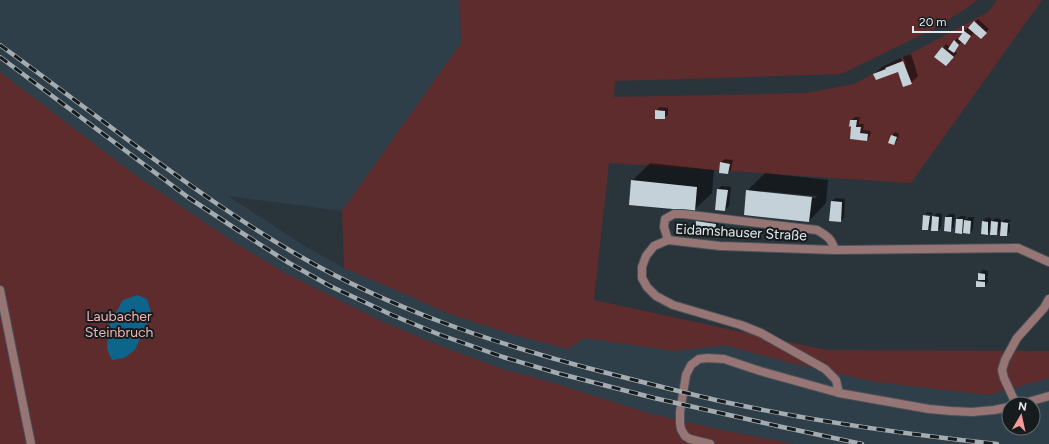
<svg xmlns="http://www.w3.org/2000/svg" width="1049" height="444" font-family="Figtree,sans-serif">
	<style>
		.built { fill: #2f3f4a; fill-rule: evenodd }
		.green { fill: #5f2c2e }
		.water { fill: #0e658c }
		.shadow { fill: #0007; fill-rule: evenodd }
		.building { fill: #c4d1d9 }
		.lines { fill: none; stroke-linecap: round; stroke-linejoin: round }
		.service-casing { stroke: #485157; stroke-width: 10 }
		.service { stroke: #987575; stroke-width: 8 }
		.rail-casing { stroke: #a4acb1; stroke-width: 4.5 }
		.rail { stroke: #161b1e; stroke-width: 3; stroke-dasharray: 9; stroke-linecap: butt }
		.labels { text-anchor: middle; stroke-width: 4; stroke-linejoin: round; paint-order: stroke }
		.street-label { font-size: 14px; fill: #e3e9ed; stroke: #161b1e }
		.park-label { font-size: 14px; fill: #f3b2b2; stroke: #161b1e }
	</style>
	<rect width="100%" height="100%" fill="#2a343b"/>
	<path class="built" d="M0,0H458L460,2L461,43L342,211L228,196L303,245L344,268L405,294L447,313L511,334L568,349L584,338L675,351L725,345L791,363L876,382L989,395L1049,378V444H794L779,441L717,429L648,413L554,383L499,368L433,343L385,323L283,272L232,241L135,175L0,72ZM1009,404H1033V428H1009Z"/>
	<g class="green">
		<polygon points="458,0 978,0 938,27 841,74 615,81 614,97 806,93 854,84 988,12 997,0 1042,0 911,183 609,163 594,300 826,350 1049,351 1049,378 989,395 876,382 791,363 725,345 675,351 584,338 568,349 511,334 447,313 405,294 344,268 342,211 461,43 460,2"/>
		<polygon points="0,72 135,175 232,241 283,272 385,323 433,343 499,368 554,383 648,413 717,429 794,444 0,444"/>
	</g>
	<polygon class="water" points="137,295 147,299 151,313 135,350 124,358 112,360 107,349 108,327 123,300"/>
	<g class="shadow">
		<polygon points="978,19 989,29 981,38 974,32 965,44 962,41 954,51 957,53 950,62 943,48 946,44 950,47 954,41 958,38 959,39 964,31"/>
		<polygon points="911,54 918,76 911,83 899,71 874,74 882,67 901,58 904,66 906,66 903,57"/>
		<polygon points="660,107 668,108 668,115 664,118 656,111"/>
		<polygon points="855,117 860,117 859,124 864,124 863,130 871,131 870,136 867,140 851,138 851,120"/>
		<polygon points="895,132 899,134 897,141 893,144 892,136"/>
		<polygon points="725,159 733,160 731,170 728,173 721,162"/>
		<polygon points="650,163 714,170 712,193 694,210 632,181"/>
		<path d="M765,173L828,180L826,203L809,221L747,191ZM761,191L817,196L816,198L761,193Z"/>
		<polygon points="721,186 731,187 729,206 725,210 718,189"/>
		<polygon points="836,198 845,199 844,218 840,221 832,201"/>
		<polygon points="927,212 933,213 932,215 925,214 925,216 934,217 935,215 937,213 942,214 941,227 938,230 933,225 928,229 924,216"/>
		<polygon points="949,214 955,214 954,227 950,230 946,217"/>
		<polygon points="960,216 966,216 965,220 969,217 974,217 973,229 970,233 965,230 961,233 957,219"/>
		<polygon points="700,218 719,221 718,228 714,232 697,222"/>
		<polygon points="986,218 991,218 991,222 995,218 1001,219 1000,224 1005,219 1011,220 1010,222 1004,222 1004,224 1010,224 1010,232 1006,235 1001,229 996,234 991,230 987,234 983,222"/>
		<polygon points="983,270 988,271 988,276 986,278 988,278 988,282 985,286 977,282 979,280 979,274"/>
	</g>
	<g class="building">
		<polygon points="974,21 987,33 981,39 968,28"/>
		<polygon points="964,31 971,36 965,45 958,39"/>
		<polygon points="954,40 959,45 954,53 948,49"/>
		<polygon points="942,47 954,57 946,66 934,57"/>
		<polygon points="903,61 912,84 903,87 898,72 876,80 873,74 886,69 885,68"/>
		<polygon points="655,110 665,111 665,119 655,119"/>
		<polygon points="850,120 857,120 856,127 861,127 860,133 868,134 867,141 850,139 851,126 849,127"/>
		<polygon points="891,135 897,137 894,145 888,143"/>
		<polygon points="720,162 730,164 728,174 719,173"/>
		<polygon points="631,180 697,187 695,211 629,205"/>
		<polygon points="717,189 728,190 725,211 715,210"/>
		<polygon points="746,190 812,197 809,222 744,215"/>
		<polygon points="831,201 842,202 841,222 829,221"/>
		<polygon points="923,215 930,216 928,230 922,230"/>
		<polygon points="932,216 939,217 938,231 931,231"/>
		<polygon points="945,217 952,217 951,232 944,231"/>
		<polygon points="956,219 963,219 962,234 955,233"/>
		<polygon points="964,220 971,221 970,234 963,233"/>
		<polygon points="696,221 716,224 715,233 695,230"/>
		<polygon points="982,221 988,222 988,235 981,234"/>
		<polygon points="991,221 998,222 997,235 990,235"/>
		<polygon points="1001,222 1008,223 1007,236 1000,236"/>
		<polygon points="978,273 985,274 985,280 978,280"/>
		<polygon points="976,281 985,282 985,287 976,287"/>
	</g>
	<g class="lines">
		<defs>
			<g id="service">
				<path d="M668,240L664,227L665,219L674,214H683L817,230C827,236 831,238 835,250"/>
				<polyline points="0,290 31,444"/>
				<polyline points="839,393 836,380 825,369 761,333 741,325 673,305 656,296 647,287 642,278 642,267 646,256 654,246 668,240 720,246 835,250 1018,248 1049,262"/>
				<polyline points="1016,404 1004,378 1002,370 1005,360 1017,338 1044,308 1049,299"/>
				<polyline points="1021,404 1049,396"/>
				<polyline points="710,444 690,439 685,436 681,429 680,423 680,412 686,375 691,365 699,359 708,358 724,359 760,371 839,393 929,409 951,411 972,412 994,410 1009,407"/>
			</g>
		</defs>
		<use href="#service" class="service-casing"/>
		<use href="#service" class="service"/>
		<defs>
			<g id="rail">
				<path d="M0,45C44,77 88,110 132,143C185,182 239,221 296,254C392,310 496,344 603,372C642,382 681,392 720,401C811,421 904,434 997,444"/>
				<polyline points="0,57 189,198 239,231 289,263 330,286 392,315 438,334 503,357 557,373 654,398 782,427 862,444"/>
			</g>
		</defs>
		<use href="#rail" class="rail-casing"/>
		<use href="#rail" class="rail"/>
	</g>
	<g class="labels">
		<g class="street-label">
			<text transform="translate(741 232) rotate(3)" y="5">Eidamshauser Straße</text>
		</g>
		<g class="park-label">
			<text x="119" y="321">Laubacher<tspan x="119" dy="16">Steinbruch</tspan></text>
		</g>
	</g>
	<g transform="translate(1021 416) rotate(9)"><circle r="19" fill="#161b1e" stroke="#686d71"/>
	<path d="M0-3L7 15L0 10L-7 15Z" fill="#f59b9c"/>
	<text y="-6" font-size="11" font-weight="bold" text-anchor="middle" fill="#e3e9ed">N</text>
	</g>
	<path d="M913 26v6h50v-6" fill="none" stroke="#e3e9ed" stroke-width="2"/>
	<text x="919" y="26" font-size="12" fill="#e3e9ed" stroke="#161b1e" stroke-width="3" paint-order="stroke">20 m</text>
</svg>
